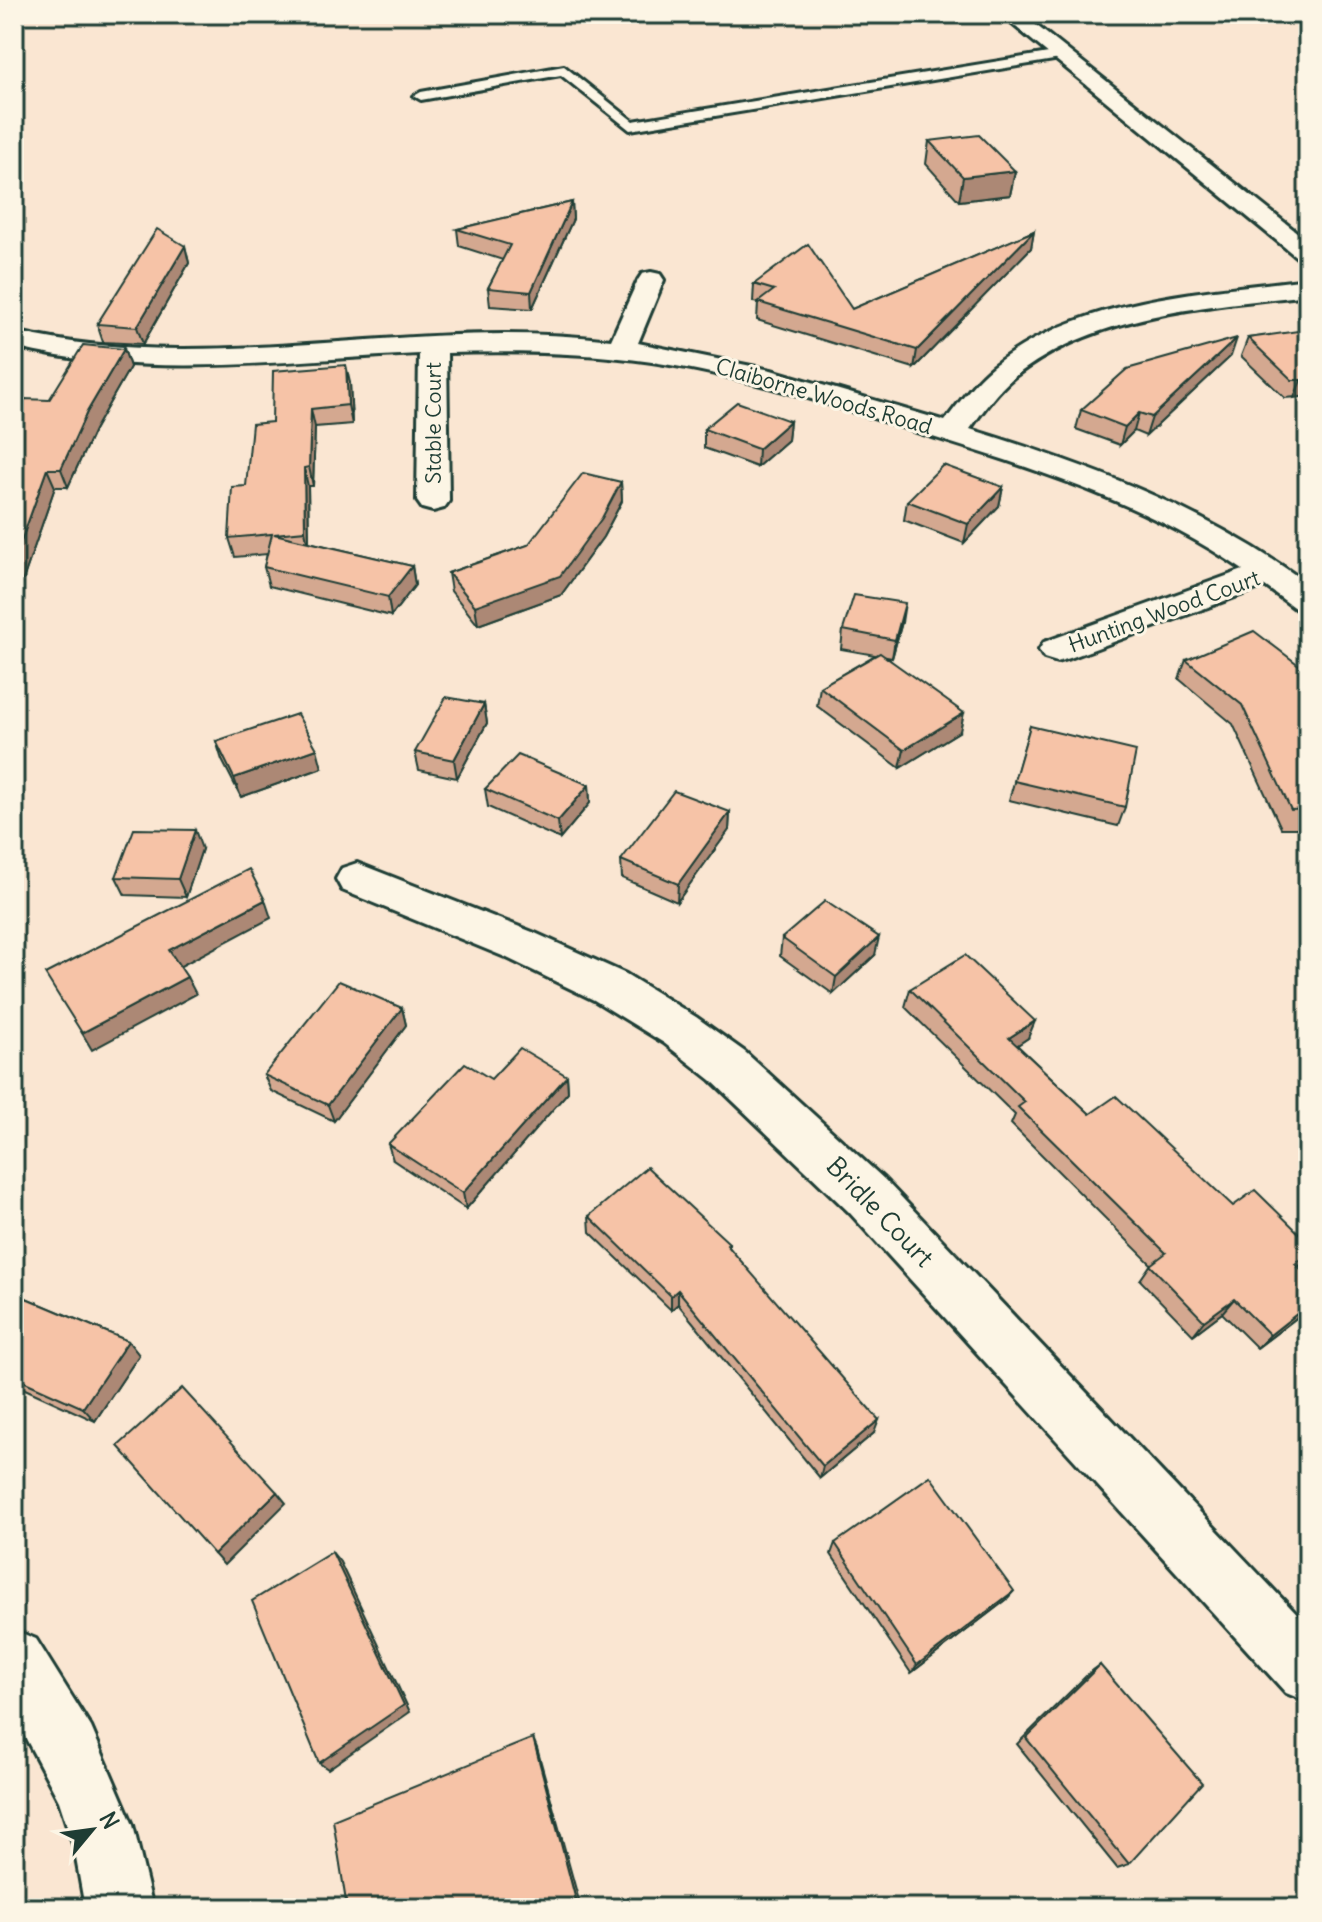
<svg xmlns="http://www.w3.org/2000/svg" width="1322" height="1922" font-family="Delius,sans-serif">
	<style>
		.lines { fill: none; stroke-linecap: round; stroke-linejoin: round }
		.lane-casing { stroke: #1f3d34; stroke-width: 6 }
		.street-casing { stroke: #1f3d34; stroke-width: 6 }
		.secondary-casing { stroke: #1f3d34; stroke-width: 6 }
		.lane { fill: #fcf5e5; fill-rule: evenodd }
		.street { fill: #fcf5e5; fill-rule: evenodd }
		.secondary { fill: #fcf5e5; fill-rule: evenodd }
		.wall { fill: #d4a890; stroke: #1f3d34; stroke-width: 2 }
		.shaded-wall { fill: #ac8875; stroke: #1f3d34; stroke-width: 2 }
		.building { fill: #f6c3a7; stroke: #1f3d34; stroke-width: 2 }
		.labels { text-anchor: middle; stroke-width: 6; stroke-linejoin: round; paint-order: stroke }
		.far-street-label { font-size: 22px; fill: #1f3d34; stroke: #fcf5e5 }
		.street-label { font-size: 26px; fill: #1f3d34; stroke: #fcf5e5 }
	</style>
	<rect width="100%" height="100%" fill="#fae6d2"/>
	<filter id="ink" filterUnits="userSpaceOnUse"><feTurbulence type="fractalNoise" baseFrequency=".0125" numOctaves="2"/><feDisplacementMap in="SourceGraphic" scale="16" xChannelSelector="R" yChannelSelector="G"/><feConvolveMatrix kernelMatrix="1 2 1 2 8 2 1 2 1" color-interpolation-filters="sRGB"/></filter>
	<g filter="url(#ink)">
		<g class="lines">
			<defs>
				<polygon id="lane" points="1061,51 1068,55 1066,58 630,130 561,75 421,100 414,96 421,92 564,66 633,121"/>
				<g id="street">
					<path d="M651,272L660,274L664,280L638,343L771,370L945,421C960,402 974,381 993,366C1081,297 1202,292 1308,279V295C1207,307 1098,312 1014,377C997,391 983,411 970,429C1091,466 1206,509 1308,584V612L1296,609L1265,586L1070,658L1057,662L1044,658L1039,650L1044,642L1243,570C1150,506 1045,472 939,439C845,409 750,377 652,362C584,352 516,351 447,353L449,501L444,508L433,511L422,508L417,501L419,354C286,360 145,380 14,347V331C208,378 414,315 611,340L638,280L642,274Z"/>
					<polygon points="357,863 535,933 626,974 696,1017 745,1052 885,1180 1308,1626 1308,1702 1286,1693 849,1212 711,1080 664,1043 594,1000 505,957 342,890 336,879 342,868"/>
					<polygon points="14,1630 36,1639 91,1727 133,1825 153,1908 85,1908 74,1847 59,1801 14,1716"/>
				</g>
				<polygon id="secondary" points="1000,14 1022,14 1308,241 1308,262 1299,259"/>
			</defs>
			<use href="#lane" class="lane-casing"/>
			<use href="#street" class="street-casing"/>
			<use href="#secondary" class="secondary-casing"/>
			<use href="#lane" class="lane"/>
			<use href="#street" class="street"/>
			<use href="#secondary" class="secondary"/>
		</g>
		<g class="wall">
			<polygon points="929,141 1015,171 1010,195 959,201 926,164"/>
			<polygon points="572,202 573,219 532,309 490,306 488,288 503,260 459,246 457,229"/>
			<polygon points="1034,231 1031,248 914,368 757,320 758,303 753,302 754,284 852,309"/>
			<polygon points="185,246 189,263 143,344 103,342 97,324"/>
			<polygon points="1308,332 1308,396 1285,398 1241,356 1248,338"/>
			<polygon points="124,349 130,367 94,430 68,487 55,487 18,594 14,594 14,415 49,400"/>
			<polygon points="1231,356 1146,436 1134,431 1120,445 1076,429 1081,410"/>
			<polygon points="350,383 352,424 315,427 313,486 308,486 309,542 412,566 415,585 391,616 269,586 264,567 267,554 235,557 229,538 246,486 272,422"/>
			<polygon points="790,421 788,440 757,467 704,448 704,429"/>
			<polygon points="621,482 622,501 603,537 561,595 478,625 451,591 448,573 528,545"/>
			<polygon points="1003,487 999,506 964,543 904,520 907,501"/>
			<polygon points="902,622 892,658 887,657 960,731 900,768 817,706 820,687 875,655 841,649 843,630"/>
			<polygon points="1186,660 1308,721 1308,828 1281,828 1233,724 1179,679"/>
			<polygon points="484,704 487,723 457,778 419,770 415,752"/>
			<polygon points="1030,726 1125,807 1118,826 1009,800"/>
			<polygon points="216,741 322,768 241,797 222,760"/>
			<polygon points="589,785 590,803 560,839 488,807 485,789"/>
			<polygon points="730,812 729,830 677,902 622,878 621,860"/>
			<polygon points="202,849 186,897 125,895 116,877"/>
			<polygon points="1308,875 1308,900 1298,891"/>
			<polygon points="782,938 875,955 833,994 780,956"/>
			<polygon points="910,989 1028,1038 1017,1045 1090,1114 1233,1206 1308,1242 1308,1257 1298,1267 1308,1309 1257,1348 1222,1313 1193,1335 1140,1280 1151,1264 1011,1124 1015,1115 905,1007"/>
			<polygon points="402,1008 406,1025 334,1121 271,1091 264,1075"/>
			<polygon points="567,1076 568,1092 466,1209 393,1160 388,1144 491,1079"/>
			<polygon points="589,1216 729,1243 729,1247 874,1433 820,1478 678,1304 671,1310 590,1232"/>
			<polygon points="14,1293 128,1341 139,1355 95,1421 14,1384"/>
			<polygon points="835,1543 1006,1600 911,1673 831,1554"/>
			<polygon points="1100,1665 1129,1864 1117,1868 1017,1744 1089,1673"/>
		</g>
		<g class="shaded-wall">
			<polygon points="1015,171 1010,195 959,201 963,177"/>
			<polygon points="572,202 573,219 532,309 531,292"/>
			<polygon points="1034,231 1031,248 914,368 917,350"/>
			<polygon points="14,232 20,248 14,251"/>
			<polygon points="185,246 189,263 143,344 137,327"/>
			<polygon points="1237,338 1231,356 1146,436 1152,417"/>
			<polygon points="124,349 130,367 94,430 68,487 61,469 87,412"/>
			<polygon points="346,365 350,383 352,424 348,405"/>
			<polygon points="1308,379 1308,396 1294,398 1301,380"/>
			<polygon points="311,409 315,427 313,486 309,467"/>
			<polygon points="1139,413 1134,431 1120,445 1125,427"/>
			<polygon points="790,421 788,440 757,467 758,449"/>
			<polygon points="304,468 308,486 309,550 305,531"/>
			<polygon points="47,469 55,487 18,594 14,586 14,561"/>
			<polygon points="621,482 622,501 603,537 561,595 478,625 475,606"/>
			<polygon points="1003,487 999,506 964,543 968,524"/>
			<polygon points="412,566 415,585 391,616 388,597"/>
			<polygon points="905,603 902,622 892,658 895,640"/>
			<polygon points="1308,698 1308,713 1289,721 1299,702"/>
			<polygon points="484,704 487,723 457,778 454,760"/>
			<polygon points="964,713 960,731 900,768 904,750"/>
			<polygon points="317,749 322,768 241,797 234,778"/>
			<polygon points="589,785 590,803 560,839 558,821"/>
			<polygon points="730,812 729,830 677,902 678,884"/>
			<polygon points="195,830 202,849 186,897 178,879"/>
			<polygon points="265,900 271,918 177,968 169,950"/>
			<polygon points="879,937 875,955 833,994 836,977"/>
			<polygon points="187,977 196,994 92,1050 82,1033"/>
			<polygon points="402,1008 406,1025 334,1121 328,1105"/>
			<polygon points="1035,1021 1028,1038 1003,1055 1009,1038"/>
			<polygon points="567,1076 568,1092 466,1209 463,1193"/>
			<polygon points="1308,1254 1308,1257 1302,1264 1282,1279 1295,1264"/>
			<polygon points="678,1290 678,1304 671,1310 671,1296"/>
			<polygon points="1234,1299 1222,1313 1193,1335 1204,1321"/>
			<polygon points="1308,1305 1308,1309 1257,1348 1270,1335"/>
			<polygon points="128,1341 139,1355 95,1421 83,1408"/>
			<polygon points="879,1420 874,1433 820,1478 823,1466"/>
			<polygon points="277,1492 286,1503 224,1565 214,1554"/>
			<polygon points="332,1552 340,1562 410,1712 328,1769 319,1763"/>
			<polygon points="1014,1591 1006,1600 911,1673 917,1665"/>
			<polygon points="533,1738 537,1748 581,1908 578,1908"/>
		</g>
		<g class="building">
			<polygon points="979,135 1015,171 963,177 929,141"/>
			<polygon points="572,202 531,292 488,288 510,245 457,229"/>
			<polygon points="157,229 185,246 137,327 97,324"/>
			<polygon points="1034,231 917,350 758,302 774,290 754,284 808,244 852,309"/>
			<polygon points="1305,330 1308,332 1308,379 1301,380 1292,380 1248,338"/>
			<polygon points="1237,338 1152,417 1139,413 1125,427 1081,410 1127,369"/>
			<polygon points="83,345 124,349 87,412 61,469 47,469 14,561 14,415 24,399 49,400"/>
			<polygon points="346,365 348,405 311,409 309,467 304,468 305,531 274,534 412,566 388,597 264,567 272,534 229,538 232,487 246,486 252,424 272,422 273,371"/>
			<polygon points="737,402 790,421 758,449 704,429"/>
			<polygon points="943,465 1003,487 968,524 907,501"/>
			<polygon points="583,473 621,482 602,518 560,576 475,606 448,573 528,545"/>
			<polygon points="854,595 905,603 895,640 843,630"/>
			<polygon points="1254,631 1308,672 1308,698 1299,702 1308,721 1308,809 1291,810 1242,705 1186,660"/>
			<polygon points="880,653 964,713 904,750 820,687"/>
			<polygon points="446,697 484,704 454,760 415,752"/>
			<polygon points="297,714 317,749 234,778 216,741"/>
			<polygon points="1030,726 1136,751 1125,807 1014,781"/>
			<polygon points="518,755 589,785 558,821 485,789"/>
			<polygon points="674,791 730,812 678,884 621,860"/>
			<polygon points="134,829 195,830 178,879 116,877"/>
			<polygon points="249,869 265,900 169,950 187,977 82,1033 45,974"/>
			<polygon points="825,901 879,937 836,977 782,938"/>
			<polygon points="965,955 1035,1021 1009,1038 1090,1114 1116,1096 1233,1206 1255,1190 1308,1242 1308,1254 1295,1264 1308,1277 1308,1305 1270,1335 1234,1299 1204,1321 1150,1265 1166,1253 1018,1107 1025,1102 910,989"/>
			<polygon points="339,981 402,1008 328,1105 264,1075"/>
			<polygon points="520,1048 567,1076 463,1193 388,1144 465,1063 491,1079"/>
			<polygon points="647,1167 729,1243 727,1245 879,1420 823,1466 678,1290 671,1296 589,1216"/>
			<polygon points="14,1293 128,1341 83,1408 14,1377"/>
			<polygon points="182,1388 277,1492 214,1554 118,1446"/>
			<polygon points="930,1476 1014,1591 917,1665 835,1543"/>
			<polygon points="332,1552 404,1705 319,1763 252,1601"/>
			<polygon points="1100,1665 1202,1783 1129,1864 1026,1738"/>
			<polygon points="533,1738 578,1908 347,1908 333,1820"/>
		</g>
	</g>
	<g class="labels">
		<g class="far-street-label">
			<text transform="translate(824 396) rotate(16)" y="8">Claiborne Woods Road</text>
			<text transform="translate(433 423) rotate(-90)" y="8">Stable Court</text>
			<text transform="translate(1164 611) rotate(-20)" y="8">Hunting Wood Court</text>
		</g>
		<g class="street-label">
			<text transform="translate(880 1212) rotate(46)" y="9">Bridle Court</text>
		</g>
	</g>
	<rect width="1322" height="1922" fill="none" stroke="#fcf5e5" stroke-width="48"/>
	<rect x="24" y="24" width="1274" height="1874" fill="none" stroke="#1f3d34" stroke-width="3" filter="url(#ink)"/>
	<g transform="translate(92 1830) rotate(61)" stroke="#fcf5e5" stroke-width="6" paint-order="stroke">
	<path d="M0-6L14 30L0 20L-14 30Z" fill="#1f3d34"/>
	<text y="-12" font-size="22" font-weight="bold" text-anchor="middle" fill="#1f3d34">N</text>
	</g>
</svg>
